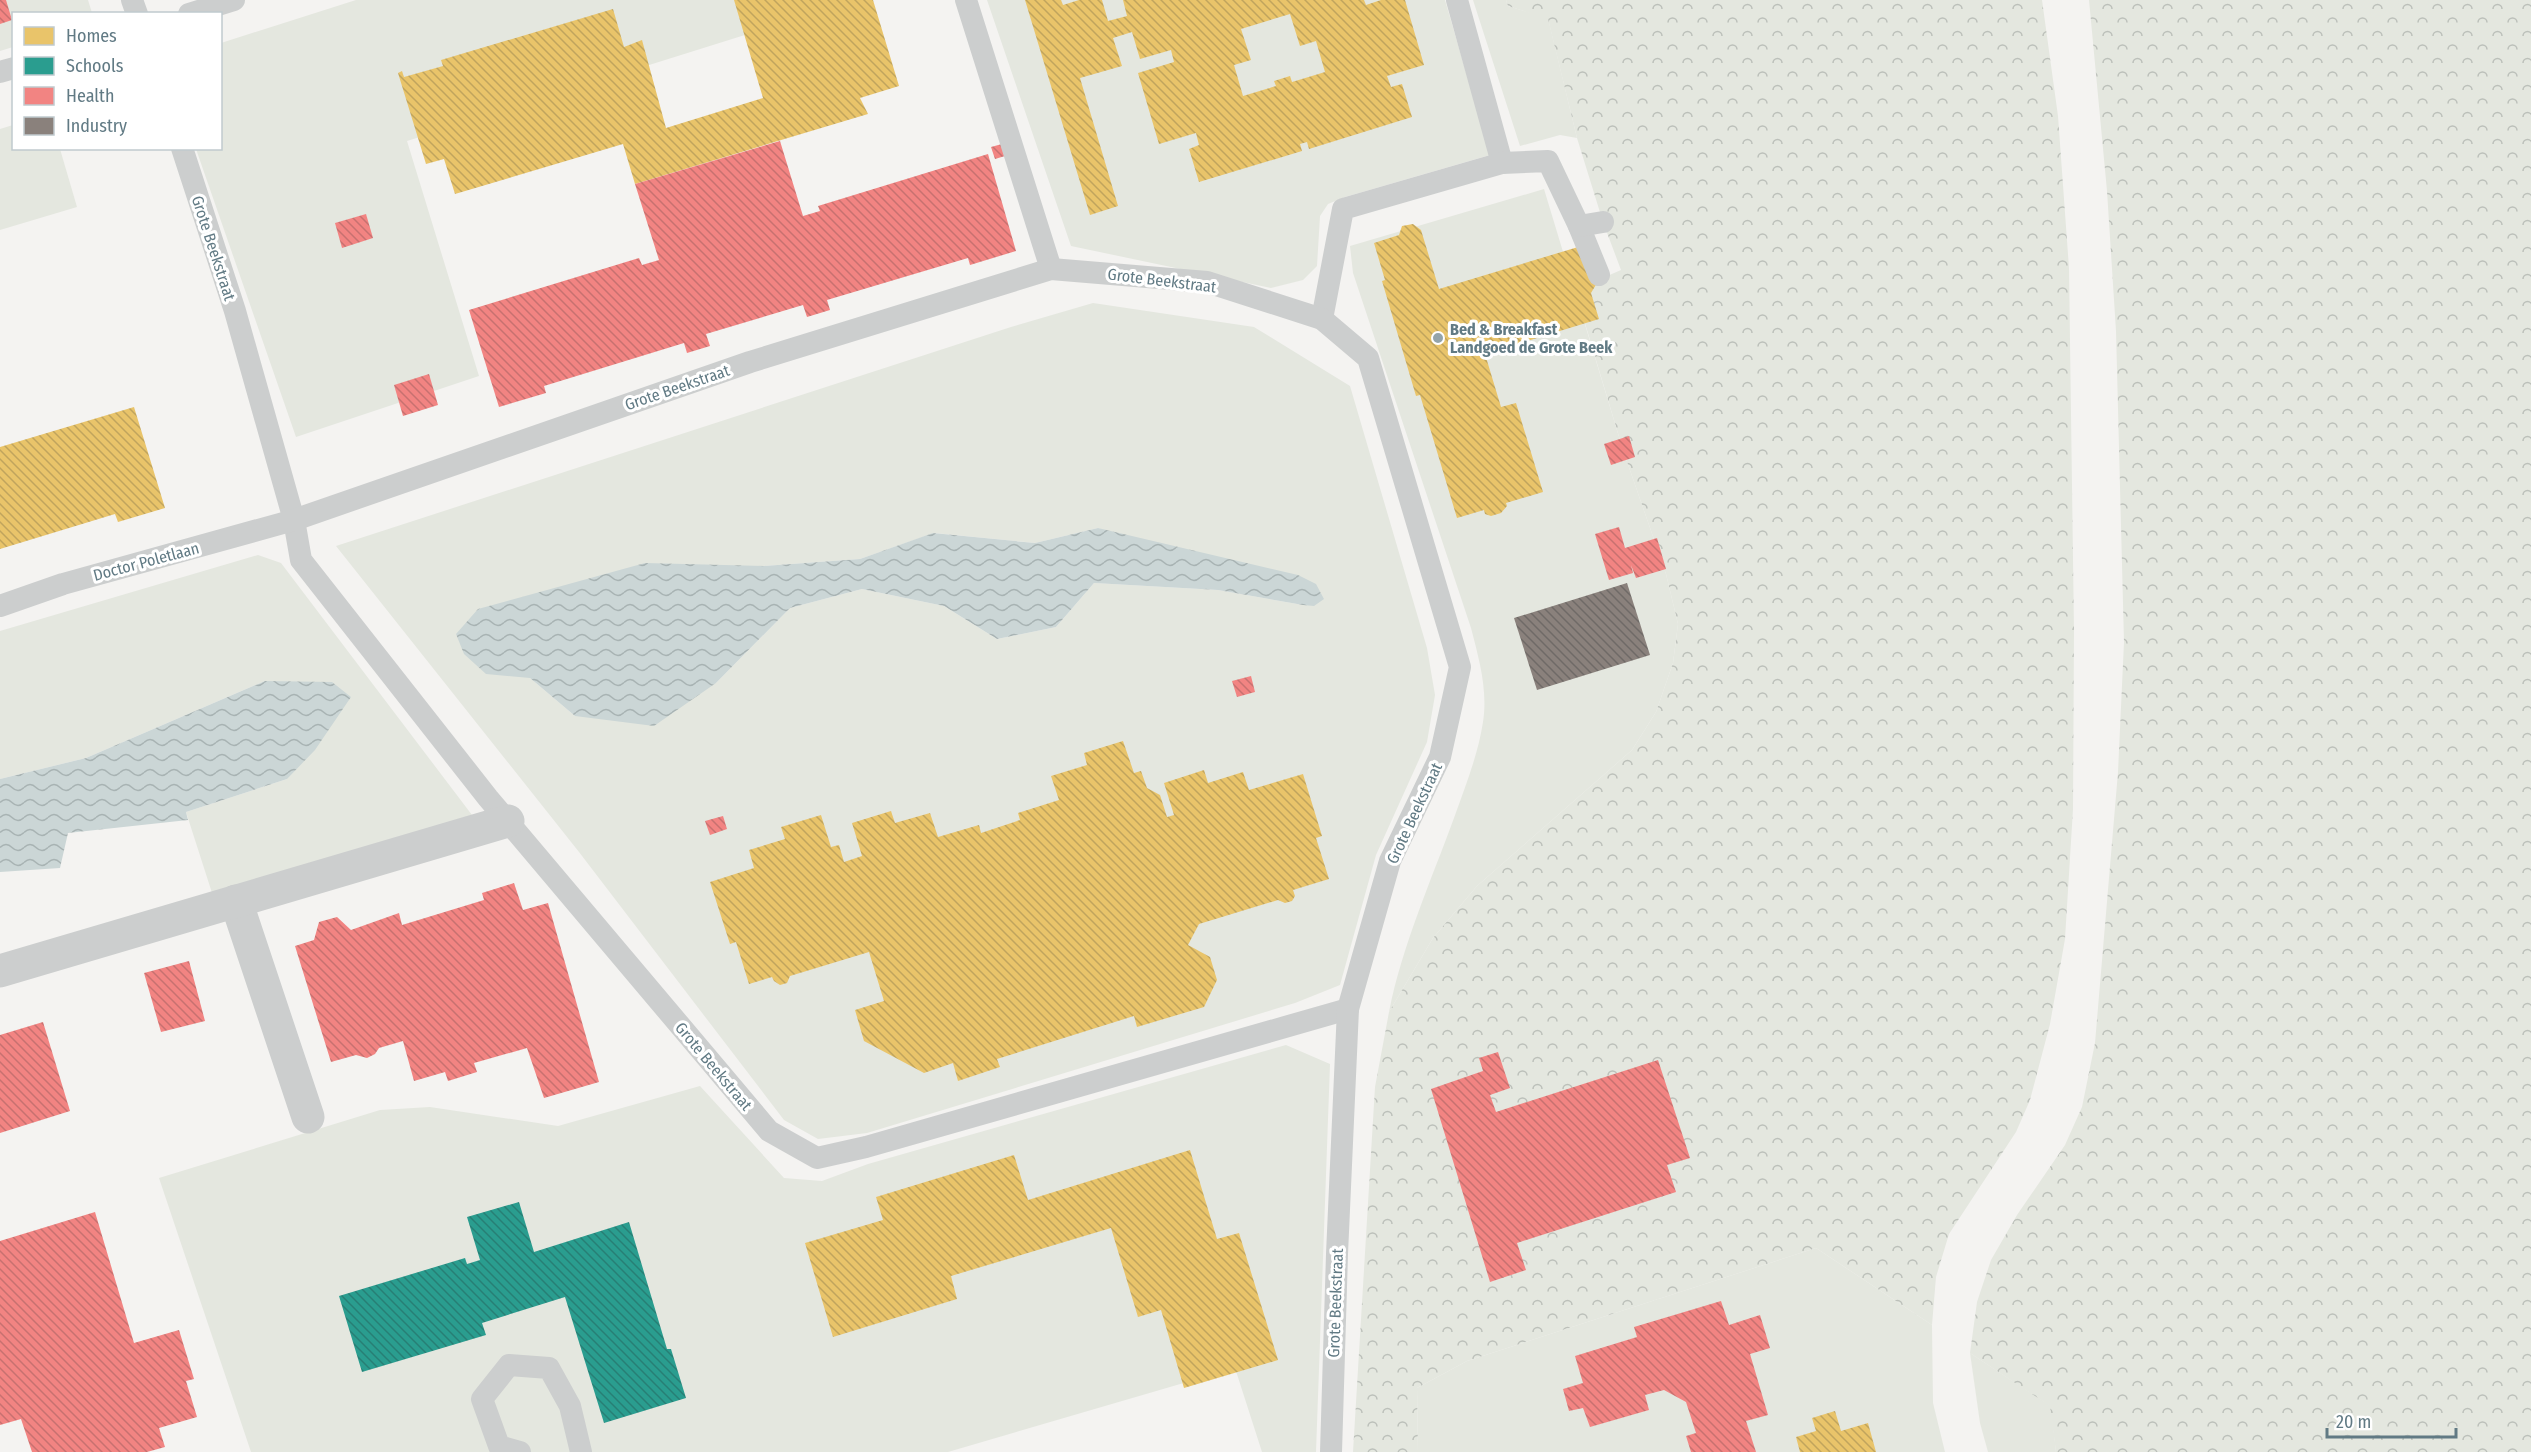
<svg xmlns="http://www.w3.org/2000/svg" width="2531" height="1452" font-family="'Fira Sans Condensed',sans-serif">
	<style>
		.grass { fill: #e4e7df; fill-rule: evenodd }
		.forest { fill: url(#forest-crowns) }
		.water { fill: url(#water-waves) }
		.homes { fill: url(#homes-back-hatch); fill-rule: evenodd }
		.schools { fill: url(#schools-back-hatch) }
		.health { fill: url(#health-back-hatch) }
		.industry { fill: url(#industry-back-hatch) }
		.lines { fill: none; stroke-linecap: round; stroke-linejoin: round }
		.lane { stroke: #cccece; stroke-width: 22 }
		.street { stroke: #cccece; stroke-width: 33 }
		.poi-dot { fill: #94a4aa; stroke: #fff; stroke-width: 2 }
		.labels { text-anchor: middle; stroke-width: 6; stroke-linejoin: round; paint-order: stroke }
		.street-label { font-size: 16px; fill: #617a84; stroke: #fff }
		.poi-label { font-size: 16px; font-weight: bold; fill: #617a84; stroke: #fff; text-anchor: start }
	</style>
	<defs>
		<pattern id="forest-crowns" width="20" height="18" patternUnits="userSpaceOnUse" patternTransform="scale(1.5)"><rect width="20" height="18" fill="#e4e7df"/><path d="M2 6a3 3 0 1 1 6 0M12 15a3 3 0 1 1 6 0" fill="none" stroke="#bcc0ba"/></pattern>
		<pattern id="water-waves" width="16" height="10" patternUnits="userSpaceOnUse" patternTransform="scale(1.5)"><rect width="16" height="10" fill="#cbd6d6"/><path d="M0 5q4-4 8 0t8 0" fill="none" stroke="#a8b3b3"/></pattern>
		<pattern id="homes-back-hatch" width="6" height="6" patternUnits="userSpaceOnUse" patternTransform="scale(1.5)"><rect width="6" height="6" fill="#e9c46a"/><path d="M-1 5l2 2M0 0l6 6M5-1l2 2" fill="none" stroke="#c0a45d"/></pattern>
		<pattern id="schools-back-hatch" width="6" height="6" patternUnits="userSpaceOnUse" patternTransform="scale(1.5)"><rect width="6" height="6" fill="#2a9d8f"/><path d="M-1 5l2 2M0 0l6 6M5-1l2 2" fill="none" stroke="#277f75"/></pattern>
		<pattern id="health-back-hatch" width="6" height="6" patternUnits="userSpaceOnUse" patternTransform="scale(1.5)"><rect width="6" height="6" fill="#f28482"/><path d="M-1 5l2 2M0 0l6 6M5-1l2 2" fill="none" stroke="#c77170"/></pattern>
		<pattern id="industry-back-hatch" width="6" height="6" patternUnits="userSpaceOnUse" patternTransform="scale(1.5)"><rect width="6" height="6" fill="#8a817c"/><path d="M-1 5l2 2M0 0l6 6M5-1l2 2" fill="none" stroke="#6f6a67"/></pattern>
	</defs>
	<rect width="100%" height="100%" fill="#f4f3f1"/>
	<g class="grass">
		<polygon points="0,0 88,0 92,13 14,14 13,47 0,51"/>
		<polygon points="356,0 856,0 407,141 479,376 296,437 196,149 220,148 221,43"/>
		<polygon points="987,0 1445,0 1490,155 1345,197 1328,204 1320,216 1317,266 1303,280 1271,288 1071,246"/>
		<polygon points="1473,0 1506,0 1508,6 1548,18 1577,138 1560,135 1520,146"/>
		<polygon points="13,125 14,148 60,149 77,207 0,230 0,129"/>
		<path d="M1544,189L1623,450L1666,574L1678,624L1673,663L1656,712L1632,750L1477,886L1433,938L1389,1012C1402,946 1431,881 1454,818C1465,787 1478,755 1483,722C1488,690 1479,659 1471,628L1353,273L1350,246Z"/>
		<path d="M1093,303L1254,327L1350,386L1427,648L1435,695L1427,742L1376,855L1340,985L1295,1003L867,1133L818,1139L784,1120L579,852L336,546L1011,327ZM1098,528L1303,605L1218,590L1094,583L1056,627L997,639L944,606L862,589L790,608L716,683L575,716L530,678L764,566L860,559L934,533L1035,543Z"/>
		<polygon points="258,555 281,563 472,815 213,896 186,812 287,779 265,681 86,758 0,779 0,631"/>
		<polygon points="1286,1045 1330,1064 1316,1452 1262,1452 1235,1368 948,1452 251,1452 159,1178 380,1110 430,1107 558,1126 700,1086 784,1178 822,1181 868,1164"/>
		<polygon points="1816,1248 1932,1325 1933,1403 1945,1452 1418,1452 1417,1388 1467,1361"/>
		<polygon points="1970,1353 2051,1406 2056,1452 1988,1452 1980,1423"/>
	</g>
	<g class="forest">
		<polygon points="1506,0 2042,0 2058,116 2069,268 2074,631 2073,809 2065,939 2050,1024 2030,1100 2016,1132 1949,1234 1936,1277 1932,1325 1816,1248 1467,1361 1417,1388 1418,1452 1353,1452 1375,1087 1389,1012 1433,938 1477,886 1632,750 1656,712 1673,663 1678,624 1666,574 1623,450 1575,290 1621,270 1603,222 1577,138 1548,19 1508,6"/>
		<polygon points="2089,0 2531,0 2531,1452 2056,1452 2050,1406 1970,1353 1977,1302 1991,1260 2017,1215 2065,1145 2082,1107 2095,1043 2118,772 2124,642 2116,331 2107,191"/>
	</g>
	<g class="water">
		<polygon points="1098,528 1298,575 1316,584 1324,599 1314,606 1303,605 1218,590 1094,583 1056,627 997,639 944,606 862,589 790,608 716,683 654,726 575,716 530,678 486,674 464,654 456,634 478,609 645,563 764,566 860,559 933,533 1035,543"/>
		<polygon points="265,681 332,682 351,697 315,750 287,779 186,812 188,820 68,833 60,868 0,872 0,779 86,758"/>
	</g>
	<g class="homes">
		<polygon points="734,0 873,0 899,86 860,98 868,114 635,184 623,144 455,194 444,159 426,164 398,73 402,71 404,77 443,66 441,60 613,9 624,47 642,40 666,128 763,98"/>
		<path d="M1025,0H1061L1063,5L1079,0H1102L1108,21L1127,16L1123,0H1364L1366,5L1381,0H1405L1424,65L1387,76L1391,87L1402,84L1412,117L1309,149L1307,142L1300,144L1302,151L1199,182L1189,149L1199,145L1196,133L1159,144L1138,73L1174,62L1171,50L1140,59L1132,32L1113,38L1122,66L1080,78L1118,206L1090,215ZM1290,14L1300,46L1316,41L1325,72L1292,82L1290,76L1274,81L1276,86L1243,96L1234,65L1251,60L1241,29Z"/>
		<polygon points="1413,224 1421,230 1439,289 1578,247 1597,283 1591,293 1599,319 1485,354 1501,407 1516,403 1543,492 1506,503 1507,506 1501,513 1491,516 1485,514 1484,510 1457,518 1420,395 1416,396 1382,281 1385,280 1374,243 1399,235 1402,226"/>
		<polygon points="134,407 165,508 118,522 115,514 0,549 0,447"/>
		<polygon points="1123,741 1134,773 1141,771 1147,788 1160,795 1167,817 1174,815 1164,783 1204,770 1208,783 1243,772 1249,790 1303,774 1322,836 1316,838 1329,879 1293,890 1295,896 1292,901 1285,903 1278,900 1199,924 1188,945 1210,957 1217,980 1204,1007 1137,1027 1134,1016 997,1059 1000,1067 958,1081 953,1063 924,1073 864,1041 855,1010 884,1001 869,952 790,976 787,983 780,985 774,981 772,977 749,984 736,942 730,944 710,882 754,868 749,850 785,839 781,827 821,815 831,847 839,845 844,862 862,856 852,823 891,811 895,823 930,813 938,837 979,825 981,833 1020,820 1018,813 1059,800 1051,776 1087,765 1084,753"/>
		<polygon points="1190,1150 1217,1239 1239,1233 1278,1360 1184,1388 1161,1310 1138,1317 1111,1228 951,1276 957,1299 833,1337 805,1243 883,1220 876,1197 1014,1155 1028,1200"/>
		<polygon points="1835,1411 1841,1431 1868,1423 1876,1452 1800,1452 1796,1437 1816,1431 1812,1418"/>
	</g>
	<polygon class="schools" points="519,1202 534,1252 629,1222 667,1349 671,1349 686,1398 604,1423 565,1297 482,1323 486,1335 362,1372 339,1296 465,1258 467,1264 480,1260 467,1217"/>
	<g class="health">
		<polygon points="0,0 6,0 12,20 0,24"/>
		<polygon points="780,141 803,216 820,211 818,206 988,154 1016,251 970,265 968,258 827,300 830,310 807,317 803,305 706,334 710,346 687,353 684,343 544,386 546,393 499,407 469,310 639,258 642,265 659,260 635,184"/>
		<polygon points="1002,144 1005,156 995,159 991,147"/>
		<polygon points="366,214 373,238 342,248 335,223"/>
		<polygon points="429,374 438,405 403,416 394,385"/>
		<polygon points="1629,436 1635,457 1611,465 1604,444"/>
		<polygon points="1619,527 1625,548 1657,538 1666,569 1636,578 1631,565 1633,573 1609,580 1595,534"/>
		<polygon points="1251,676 1255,692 1237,697 1232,681"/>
		<polygon points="723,816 727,829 710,835 705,821"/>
		<polygon points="514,883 523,910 548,903 599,1082 544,1098 527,1048 474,1063 477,1072 448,1081 445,1072 414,1081 403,1041 379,1048 375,1054 367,1058 356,1055 331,1062 295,946 314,940 319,922 337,917 351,930 399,913 402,925 484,900 482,893"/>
		<polygon points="189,961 205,1021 161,1032 144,973"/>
		<polygon points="43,1022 70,1111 0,1133 0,1035"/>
		<polygon points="1498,1052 1510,1088 1490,1095 1496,1112 1658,1060 1690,1158 1667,1165 1676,1192 1517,1243 1526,1270 1490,1282 1431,1089 1483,1071 1479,1058"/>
		<polygon points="95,1212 134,1343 179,1330 194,1379 186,1381 197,1417 159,1428 165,1447 147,1452 32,1452 21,1419 0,1425 0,1241"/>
		<polygon points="1721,1301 1729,1325 1760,1315 1770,1348 1750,1354 1768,1415 1746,1421 1756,1452 1691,1452 1686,1436 1696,1433 1686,1402 1664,1390 1645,1395 1649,1410 1590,1427 1583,1408 1569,1411 1563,1389 1583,1383 1575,1356 1637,1337 1634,1327"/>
	</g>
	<polygon class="industry" points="1627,583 1650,655 1537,690 1514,618"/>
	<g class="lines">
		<g class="lane">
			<polyline points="132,0 137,14"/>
			<polyline points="966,0 1051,269"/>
			<polyline points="1457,0 1502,163"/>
			<polyline points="189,14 234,0"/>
			<polyline points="0,72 14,68"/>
			<polyline points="182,148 235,311 294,520 301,560 488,798 769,1131 817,1158 866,1147 1348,1009"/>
			<polyline points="1579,226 1599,275"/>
			<polyline points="1322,319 1343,209 1502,163 1548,161 1579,226 1603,222"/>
			<polyline points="0,606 63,584 294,520 750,362 1051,269 1207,282 1322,319 1368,358 1460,667 1440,757 1390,861 1348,1009 1337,1254 1331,1452"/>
			<polyline points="520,1452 499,1446 482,1399 509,1365 549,1368 570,1406 581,1452"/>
		</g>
		<g class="street">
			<polyline points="236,901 308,1117"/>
			<polyline points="0,971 508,821"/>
		</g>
	</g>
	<circle class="poi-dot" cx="1438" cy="338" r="6"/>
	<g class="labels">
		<g class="street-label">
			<text transform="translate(214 248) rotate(72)" y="6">Grote Beekstraat</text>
			<text transform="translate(1162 280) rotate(7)" y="6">Grote Beekstraat</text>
			<text transform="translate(677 387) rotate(-19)" y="6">Grote Beekstraat</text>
			<text transform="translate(146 561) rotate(-15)" y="6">Doctor Poletlaan</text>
			<text transform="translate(1414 813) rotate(-65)" y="6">Grote Beekstraat</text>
			<text transform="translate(714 1066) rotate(50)" y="6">Grote Beekstraat</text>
			<text transform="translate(1335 1303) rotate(-88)" y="6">Grote Beekstraat</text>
		</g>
		<g class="poi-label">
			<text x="1450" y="335">Bed &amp; Breakfast<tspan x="1450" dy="18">Landgoed de Grote Beek</tspan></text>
		</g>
	</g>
	<rect x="12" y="12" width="210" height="138" fill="#ffffff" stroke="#c0cace" stroke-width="1.5"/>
	<rect x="24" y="27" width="30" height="18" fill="#e9c46a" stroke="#c0cace" stroke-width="1.5"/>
	<text x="66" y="42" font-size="18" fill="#617a84">Homes</text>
	<rect x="24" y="57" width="30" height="18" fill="#2a9d8f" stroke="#c0cace" stroke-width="1.5"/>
	<text x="66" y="72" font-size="18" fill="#617a84">Schools</text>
	<rect x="24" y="87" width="30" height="18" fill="#f28482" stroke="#c0cace" stroke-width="1.5"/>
	<text x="66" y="102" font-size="18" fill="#617a84">Health</text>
	<rect x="24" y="117" width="30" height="18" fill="#8a817c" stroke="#c0cace" stroke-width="1.5"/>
	<text x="66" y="132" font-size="18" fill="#617a84">Industry</text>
	<path d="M2327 1428v9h129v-9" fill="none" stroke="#617a84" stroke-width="3"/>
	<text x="2336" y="1428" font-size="18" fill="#617a84" stroke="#ffffff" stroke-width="4.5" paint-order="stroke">20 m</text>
</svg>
